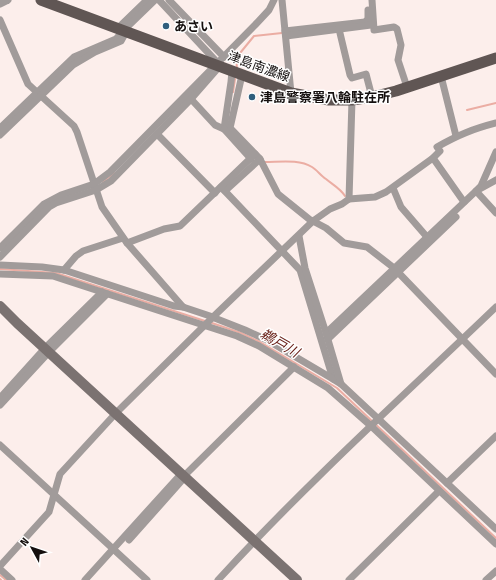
<svg xmlns="http://www.w3.org/2000/svg" width="496" height="580" font-family="'Fira Sans Condensed','Noto Sans JP',sans-serif">
	<style>
		.lines { fill: none; stroke-linecap: round; stroke-linejoin: round }
		.stream { stroke: #ebada3; stroke-width: 2 }
		.street { stroke: #a19b9a; stroke-width: 7 }
		.secondary { stroke: #7b7271; stroke-width: 10 }
		.primary { stroke: #605654; stroke-width: 11 }
		.poi-dot { fill: #2f5e7d; stroke: #fff; stroke-width: 1.5 }
		.labels { text-anchor: middle; stroke-width: 3; stroke-linejoin: round; paint-order: stroke }
		.poi-label { font-size: 13px; font-weight: bold; fill: #140f0e; stroke: #fff; text-anchor: start }
		.street-label { font-size: 13px; fill: #140f0e; stroke: #fff }
		.water-label { font-size: 14px; font-style: italic; fill: #6a221a; stroke: #fff }
	</style>
	<rect width="100%" height="100%" fill="#fceeeb"/>
	<g class="lines">
		<g class="stream">
			<polyline points="237,68 236,58 254,36 282,33"/>
			<polyline points="233,92 235,79"/>
			<polyline points="467,110 496,103"/>
			<path d="M265,162C280,162 299,159 312,167C317,170 321,176 326,179C333,185 340,188 345,196"/>
			<polyline points="103,182 114,173"/>
			<polyline points="0,269 56,273 205,321"/>
			<polyline points="209,322 241,333 260,342 337,388 496,538"/>
			<polyline points="0,575 6,580"/>
			<polyline points="0,579 1,580"/>
		</g>
		<g class="street">
			<polyline points="159,0 215,60 215,65"/>
			<polyline points="169,0 224,57"/>
			<polyline points="282,0 291,93"/>
			<polyline points="372,0 374,30 394,27 397,29 401,45 398,60 407,87"/>
			<polyline points="0,4 8,0"/>
			<polyline points="0,20 28,84 74,126 77,132 102,207 127,243 183,307 213,317"/>
			<polyline points="117,29 147,0"/>
			<polyline points="339,29 350,75 352,78 366,74 372,97"/>
			<polyline points="285,31 365,22 368,19 368,10"/>
			<polyline points="286,36 371,25"/>
			<polyline points="242,75 230,128 260,159 278,194 309,219 326,228 344,243 367,247 394,268 496,374"/>
			<polyline points="441,76 456,136"/>
			<polyline points="191,99 215,125 224,129 231,82 232,71"/>
			<polyline points="0,128 74,57 116,39 123,31 155,0"/>
			<polyline points="224,129 251,159"/>
			<polyline points="157,134 215,193"/>
			<polyline points="0,135 73,65 95,52 121,41 126,32"/>
			<polyline points="496,152 481,186 476,191 496,213"/>
			<polyline points="433,158 464,202"/>
			<polyline points="221,187 300,270 333,379 341,384"/>
			<polyline points="393,188 401,207 427,237"/>
			<polyline points="225,191 260,159"/>
			<path d="M349,199L375,197L386,192L433,158L440,151L437,147C458,135 473,129 496,123"/>
			<polyline points="299,236 305,268 326,333 476,191 496,180"/>
			<polyline points="127,243 164,229 180,226 255,154"/>
			<polyline points="0,248 44,204 61,195 94,184 110,172 255,25 269,10 274,0"/>
			<polyline points="0,257 49,207 56,203 96,190 111,181 191,99 219,67"/>
			<polyline points="0,265 42,267 64,270 174,306 183,307"/>
			<polyline points="64,270 76,256 83,251 123,238"/>
			<polyline points="0,274 53,276 62,279 237,336 259,346 328,388 370,425 496,544"/>
			<polyline points="212,317 245,330 267,340 333,379"/>
			<polyline points="326,333 341,384 496,529"/>
			<polyline points="328,339 456,217"/>
			<polyline points="0,398 45,348 102,292"/>
			<polyline points="0,405 49,352 107,294"/>
			<polyline points="0,445 147,580"/>
			<polyline points="184,476 294,367"/>
			<polyline points="447,483 496,436"/>
			<polyline points="129,540 185,477"/>
			<polyline points="0,566 49,512 60,474 116,413 213,317 313,221 330,209 342,204 349,199 352,100"/>
			<polyline points="0,569 12,580"/>
			<polyline points="85,580 181,474"/>
			<path d="M218,580C306,484 402,397 496,307"/>
			<polyline points="349,580 439,491"/>
			<polyline points="486,580 496,571"/>
		</g>
		<polyline class="secondary" points="0,306 17,323 297,580"/>
		<polyline class="primary" points="41,0 291,93 329,100 352,100 372,97 396,91 496,58"/>
	</g>
	<g class="poi-dot">
		<circle cx="166" cy="26" r="4"/>
		<circle cx="252" cy="97" r="4"/>
	</g>
	<g class="labels">
		<g class="poi-label">
			<text x="174" y="31">あさい</text>
			<text x="260" y="102">津島警察署八輪駐在所</text>
		</g>
		<g class="street-label">
			<text transform="translate(259 66) rotate(20)" y="5">津島南濃線</text>
		</g>
		<g class="water-label">
			<text transform="translate(280 343) rotate(30)" y="5">鵜戸川</text>
		</g>
	</g>
	<g transform="translate(32 548) rotate(310)" stroke="#ffffff" stroke-width="3" paint-order="stroke">
	<path d="M0-3L7 15L0 10L-7 15Z" fill="#140f0e"/>
	<text y="-6" font-size="11" font-weight="bold" text-anchor="middle" fill="#140f0e">N</text>
	</g>
</svg>
